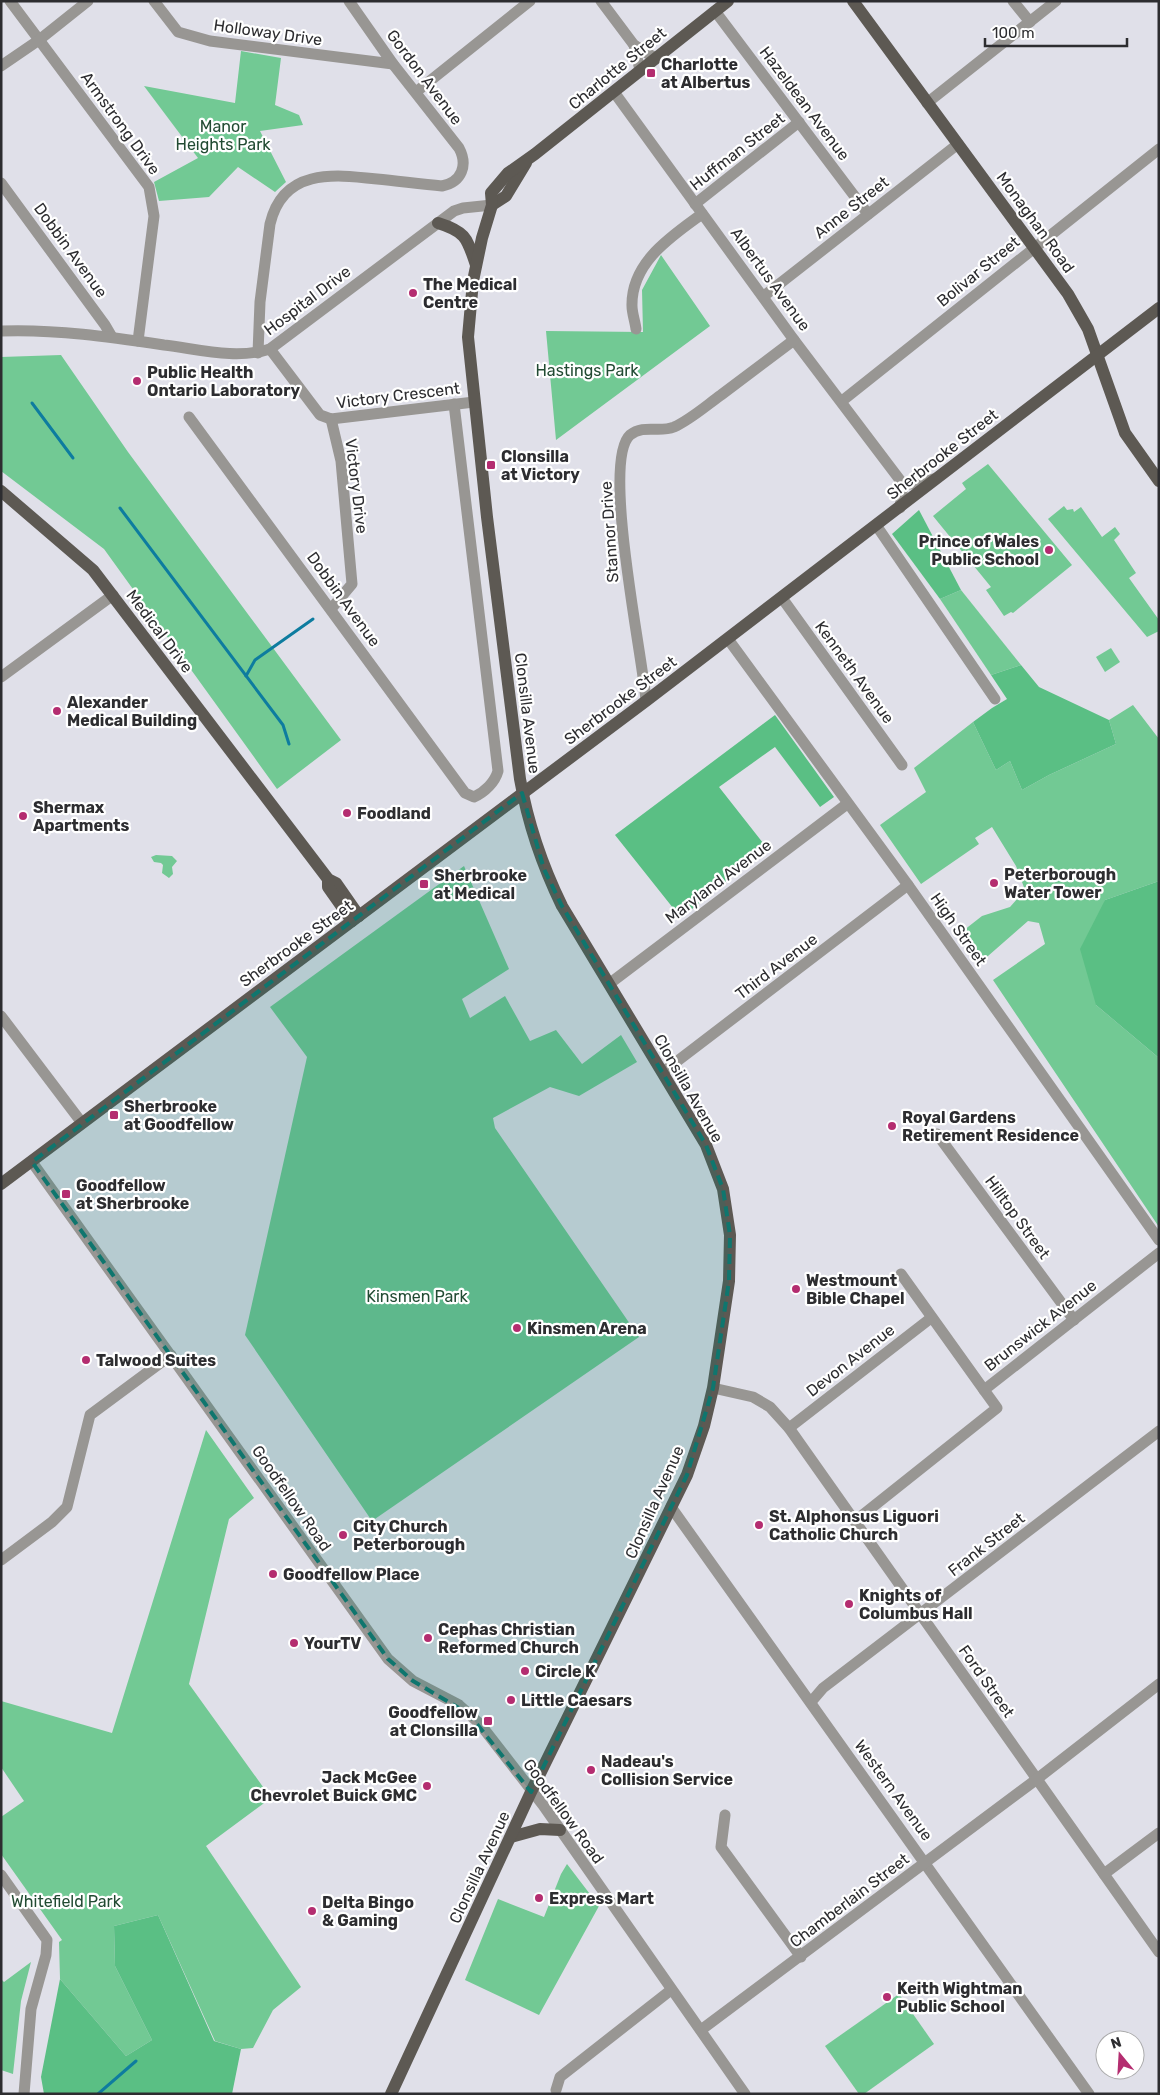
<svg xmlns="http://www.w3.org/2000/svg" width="1160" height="2095" font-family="Rubik,sans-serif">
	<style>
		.green { fill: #72c994 }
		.forest { fill: #5abf84 }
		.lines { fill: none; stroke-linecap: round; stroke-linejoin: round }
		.stream { stroke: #0e7c9f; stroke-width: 3 }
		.minor { stroke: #989693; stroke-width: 11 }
		.major { stroke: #5d5953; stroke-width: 12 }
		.marked { fill: #0f766e; fill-opacity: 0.2; stroke: #0f766e; stroke-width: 4; stroke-dasharray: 10 6; stroke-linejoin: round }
		.poi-dot { fill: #b42d70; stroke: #fff; stroke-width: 2 }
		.labels { text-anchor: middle; stroke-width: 4.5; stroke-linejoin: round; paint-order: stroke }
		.street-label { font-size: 16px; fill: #2d2d30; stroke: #fff }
		.poi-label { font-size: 16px; font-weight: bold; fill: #2d2d30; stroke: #fff; text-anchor: start }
		.park-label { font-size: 16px; fill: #224b33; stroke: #fff }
	</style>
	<rect width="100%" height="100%" fill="#e0e0e9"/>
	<g class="green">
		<polygon points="241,51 281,58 275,105 299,115 303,125 260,131 286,182 275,192 238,167 209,197 159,201 154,182 198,158 144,86 235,103"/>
		<polygon points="661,255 710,326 556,440 546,331 643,332 642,290"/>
		<polygon points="61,355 128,452 341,740 277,789 104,549 1,471 1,357"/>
		<polygon points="988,464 1072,565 1013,613 1011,612 1004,616 986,590 991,587 933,516 966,489 962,483"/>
		<polygon points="1064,506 1067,510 1073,509 1074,512 1081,507 1102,537 1115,527 1120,534 1114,540 1136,573 1129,578 1159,620 1159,631 1147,637 1048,519"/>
		<polygon points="961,590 1021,665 991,675 940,599"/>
		<polygon points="1111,648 1120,662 1105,672 1096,657"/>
		<polygon points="1133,705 1159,739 1159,881 1105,900 1096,1005 1159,1058 1159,1227 993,980 1045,944 1039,923 1028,921 980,963 959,934 982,916 1010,907 1025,890 1016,866 992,827 975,838 979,844 921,884 880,825 926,792 914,768 973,722 996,770 1010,761 1022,790 1049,775 1116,744 1109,720"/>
		<polygon points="156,855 172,856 177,861 172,867 173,874 169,878 162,873 163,865 161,863 154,862 151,857"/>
		<polygon points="464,866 509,969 462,999 470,1018 505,996 530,1041 556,1030 582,1064 621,1035 637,1062 579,1096 550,1087 493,1118 495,1128 639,1337 372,1521 245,1335 307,1057 270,1007"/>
		<polygon points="206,1430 254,1498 229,1519 189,1684 271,1798 206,1846 301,1987 273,2010 253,2048 241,2049 215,2041 158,1915 114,1926 115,1966 152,2040 126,2056 60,1979 59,1942 62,1940 1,1854 1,1817 24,1801 1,1767 1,1701 112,1733"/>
		<polygon points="567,1864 599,1906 539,2015 465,1980 498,1899 544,1917 561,1874"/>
		<polygon points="31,1962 21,2001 13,2074 1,2070 1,1979 4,1982"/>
		<polygon points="899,1994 934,2044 864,2094 859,2094 825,2046"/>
	</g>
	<g class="forest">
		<polygon points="919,510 961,590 940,599 892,534"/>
		<polygon points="1021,665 1039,687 1109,720 1116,744 1049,775 1022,790 1010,761 996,770 973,722 992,708 1007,699 991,675"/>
		<polygon points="775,715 834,797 820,807 775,747 719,787 767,848 681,918 615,835"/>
		<polygon points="1159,881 1159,1058 1096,1005 1080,949 1105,900"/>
		<polygon points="158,1915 214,2041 241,2049 232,2094 44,2094 41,2077 60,1979 126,2056 152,2040 115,1966 114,1926"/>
	</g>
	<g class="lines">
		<g class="stream">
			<polyline points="32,403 73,458"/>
			<polyline points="120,508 283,725 289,744"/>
			<polyline points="246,676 255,660 313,619"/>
			<polyline points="98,2094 136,2061"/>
		</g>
		<g class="minor">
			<polyline points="10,1 149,187 154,216 138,341"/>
			<polyline points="154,1 178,32 210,41 393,64"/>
			<polyline points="601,1 634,45 655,58"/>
			<polyline points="1013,1 1030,22"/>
			<polyline points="715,11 868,214"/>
			<polyline points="634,45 640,70"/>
			<polyline points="1,66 39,40 88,1"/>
			<polyline points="416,92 530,1"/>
			<polyline points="614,92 794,340 903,484 900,508"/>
			<polyline points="927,103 1056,1"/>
			<polyline points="1,183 105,325 112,337"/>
			<polyline points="695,204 799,122"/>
			<polyline points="764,296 958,144"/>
			<path d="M636,329C635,321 632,313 632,306C631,262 672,236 702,214"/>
			<path d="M1,331C56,329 110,337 164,345C198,349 236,360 270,349L454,211L463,208L492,205"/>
			<polyline points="270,349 320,415 331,419 474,402"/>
			<path d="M258,353L260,302L270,224C283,169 332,174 377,179C398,181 420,184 442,186C462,182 468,165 459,148L393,64L349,1"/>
			<polyline points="842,401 1159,149"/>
			<path d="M189,417L465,793L474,797C485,792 495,782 498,771L454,404"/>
			<polyline points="331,419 341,461 352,584 331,609"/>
			<polyline points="903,484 921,484 933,479"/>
			<polyline points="876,525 995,699"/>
			<polyline points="782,598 902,765"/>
			<polyline points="728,639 908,885 1159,1240"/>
			<polyline points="1,677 113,595"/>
			<path d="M646,701C643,657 601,461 630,435C644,424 659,433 674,427C690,420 707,405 721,395C746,376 770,358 794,340"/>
			<polyline points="609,984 847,804"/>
			<polyline points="1,1016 82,1123"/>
			<polyline points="663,1072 908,885"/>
			<polyline points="937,1134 1074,1320"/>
			<polyline points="32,1162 388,1659 413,1681 459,1705 480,1724 543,1805 745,2094"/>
			<polyline points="901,1274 984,1390"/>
			<polyline points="713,1388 753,1397 770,1407 789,1428 1159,1952"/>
			<polyline points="789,1428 931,1318"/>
			<polyline points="671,1507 1089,2094"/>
			<polyline points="855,1521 997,1408 984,1390 1159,1253"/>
			<polyline points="1,1560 52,1522 67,1507 90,1415 171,1355"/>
			<polyline points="811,1702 823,1688 895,1633 1159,1431"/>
			<polyline points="725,1815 721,1847 801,1957"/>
			<polyline points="1104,1874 1159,1833"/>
			<polyline points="1,1875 47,1940 46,1955 31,2009 24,2094"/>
			<polyline points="701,2030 1037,1779 1159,1684"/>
			<polyline points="556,2090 560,2077 671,1990"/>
		</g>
		<g class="major">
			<polyline points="853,1 1068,294 1088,329 1125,433 1159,481"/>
			<polyline points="492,205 506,196 526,163"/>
			<path d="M438,223C467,232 467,239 476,265"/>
			<polyline points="1,491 93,570 328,879 336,883 359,916"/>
			<polyline points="328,879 328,887 352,921"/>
			<polyline points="1,1184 646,701 1159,308"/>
			<polyline points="511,1837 540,1829 560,1830"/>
			<path d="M391,2094L531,1792L687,1475L704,1426L713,1388L729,1281L730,1235L723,1189L706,1145L562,906C542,865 528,824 520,779L487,517L468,337L473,281L482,238L492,205L491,193L508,173L535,154L728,1"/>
		</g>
	</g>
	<path class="marked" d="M522,793L544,869L562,906L706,1145L723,1189L730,1235L729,1281L713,1388L687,1475L531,1792L469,1714L413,1681L388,1659L32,1162Z"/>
	<g class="poi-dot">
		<rect x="646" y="68" width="10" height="10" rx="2.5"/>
		<circle cx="413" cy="293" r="5"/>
		<circle cx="137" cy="381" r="5"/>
		<rect x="486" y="460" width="10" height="10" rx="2.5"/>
		<circle cx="1049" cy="550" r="5"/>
		<circle cx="57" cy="711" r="5"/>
		<circle cx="347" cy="813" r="5"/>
		<circle cx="23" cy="816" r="5"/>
		<circle cx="994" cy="883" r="5"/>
		<rect x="419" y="879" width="10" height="10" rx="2.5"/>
		<rect x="109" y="1110" width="10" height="10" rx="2.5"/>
		<circle cx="892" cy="1126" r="5"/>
		<rect x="61" y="1189" width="10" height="10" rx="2.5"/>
		<circle cx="796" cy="1289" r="5"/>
		<circle cx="517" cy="1328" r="5"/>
		<circle cx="86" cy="1360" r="5"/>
		<circle cx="759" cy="1525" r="5"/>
		<circle cx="343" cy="1535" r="5"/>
		<circle cx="273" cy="1574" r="5"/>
		<circle cx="849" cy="1604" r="5"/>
		<circle cx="428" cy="1638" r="5"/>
		<circle cx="294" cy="1643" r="5"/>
		<circle cx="525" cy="1671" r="5"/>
		<circle cx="511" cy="1700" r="5"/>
		<rect x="483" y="1716" width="10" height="10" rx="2.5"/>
		<circle cx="591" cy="1770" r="5"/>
		<circle cx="427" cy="1786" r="5"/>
		<circle cx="539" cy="1898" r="5"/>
		<circle cx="312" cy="1911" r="5"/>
		<circle cx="887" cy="1997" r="5"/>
	</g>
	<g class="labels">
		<g class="street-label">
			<text transform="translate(268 32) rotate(8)" y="6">Holloway Drive</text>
			<text transform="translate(617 68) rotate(-39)" y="6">Charlotte Street</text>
			<text transform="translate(425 77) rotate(53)" y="6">Gordon Avenue</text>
			<text transform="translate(805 103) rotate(53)" y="6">Hazeldean Avenue</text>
			<text transform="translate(121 123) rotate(54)" y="6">Armstrong Drive</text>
			<text transform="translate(737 151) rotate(-38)" y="6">Huffman Street</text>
			<text transform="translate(851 207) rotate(-38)" y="6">Anne Street</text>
			<text transform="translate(1036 222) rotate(54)" y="6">Monaghan Road</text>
			<text transform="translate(71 250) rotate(54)" y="6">Dobbin Avenue</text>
			<text transform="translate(978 271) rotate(-39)" y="6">Bolivar Street</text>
			<text transform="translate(771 279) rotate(54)" y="6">Albertus Avenue</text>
			<text transform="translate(307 300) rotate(-37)" y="6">Hospital Drive</text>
			<text transform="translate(398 395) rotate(-7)" y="6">Victory Crescent</text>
			<text transform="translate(942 454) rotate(-38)" y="6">Sherbrooke Street</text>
			<text transform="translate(357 486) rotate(83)" y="6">Victory Drive</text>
			<text transform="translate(609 532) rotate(-94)" y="6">Stannor Drive</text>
			<text transform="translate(344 599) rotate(54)" y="6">Dobbin Avenue</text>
			<text transform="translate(160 631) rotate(53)" y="6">Medical Drive</text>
			<text transform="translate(855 672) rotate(54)" y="6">Kenneth Avenue</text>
			<text transform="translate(620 700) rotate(-37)" y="6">Sherbrooke Street</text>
			<text transform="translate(528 713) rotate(83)" y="6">Clonsilla Avenue</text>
			<text transform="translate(718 881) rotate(-37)" y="6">Maryland Avenue</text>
			<text transform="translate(959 929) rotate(55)" y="6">High Street</text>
			<text transform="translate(296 943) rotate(-36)" y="6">Sherbrooke Street</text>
			<text transform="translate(776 966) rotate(-37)" y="6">Third Avenue</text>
			<text transform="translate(689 1088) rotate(60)" y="6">Clonsilla Avenue</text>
			<text transform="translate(1018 1217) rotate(54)" y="6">Hilltop Street</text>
			<text transform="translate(1040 1325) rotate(-38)" y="6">Brunswick Avenue</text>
			<text transform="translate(850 1360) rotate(-38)" y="6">Devon Avenue</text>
			<text transform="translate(292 1498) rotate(55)" y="6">Goodfellow Road</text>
			<text transform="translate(654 1502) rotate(-66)" y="6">Clonsilla Avenue</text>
			<text transform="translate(986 1544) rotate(-38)" y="6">Frank Street</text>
			<text transform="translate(987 1681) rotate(55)" y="6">Ford Street</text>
			<text transform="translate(894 1790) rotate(54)" y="6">Western Avenue</text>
			<text transform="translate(564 1811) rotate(54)" y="6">Goodfellow Road</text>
			<text transform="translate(479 1867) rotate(-65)" y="6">Clonsilla Avenue</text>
			<text transform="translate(849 1900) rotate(-37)" y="6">Chamberlain Street</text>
		</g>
		<g class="poi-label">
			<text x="661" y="70">Charlotte<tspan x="661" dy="18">at Albertus</tspan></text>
			<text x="423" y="290">The Medical<tspan x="423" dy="18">Centre</tspan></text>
			<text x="147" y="378">Public Health<tspan x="147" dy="18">Ontario Laboratory</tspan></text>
			<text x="501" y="462">Clonsilla<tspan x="501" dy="18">at Victory</tspan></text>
			<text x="1039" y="547" text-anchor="end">Prince of Wales<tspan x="1039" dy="18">Public School</tspan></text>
			<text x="67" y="708">Alexander<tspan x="67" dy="18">Medical Building</tspan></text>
			<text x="33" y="813">Shermax<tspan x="33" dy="18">Apartments</tspan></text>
			<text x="357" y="819">Foodland</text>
			<text x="1004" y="880">Peterborough<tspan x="1004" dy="18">Water Tower</tspan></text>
			<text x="434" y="881">Sherbrooke<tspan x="434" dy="18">at Medical</tspan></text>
			<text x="124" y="1112">Sherbrooke<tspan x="124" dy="18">at Goodfellow</tspan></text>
			<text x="902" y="1123">Royal Gardens<tspan x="902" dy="18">Retirement Residence</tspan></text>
			<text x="76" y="1191">Goodfellow<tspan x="76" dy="18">at Sherbrooke</tspan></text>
			<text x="806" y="1286">Westmount<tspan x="806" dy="18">Bible Chapel</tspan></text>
			<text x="527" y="1334">Kinsmen Arena</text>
			<text x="96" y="1366">Talwood Suites</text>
			<text x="769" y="1522">St. Alphonsus Liguori<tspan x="769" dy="18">Catholic Church</tspan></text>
			<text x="353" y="1532">City Church<tspan x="353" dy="18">Peterborough</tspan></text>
			<text x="283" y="1580">Goodfellow Place</text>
			<text x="859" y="1601">Knights of<tspan x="859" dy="18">Columbus Hall</tspan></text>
			<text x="438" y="1635">Cephas Christian<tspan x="438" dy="18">Reformed Church</tspan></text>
			<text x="304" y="1649">YourTV</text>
			<text x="535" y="1677">Circle K</text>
			<text x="521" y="1706">Little Caesars</text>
			<text x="478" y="1718" text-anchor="end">Goodfellow<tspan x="478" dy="18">at Clonsilla</tspan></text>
			<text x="601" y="1767">Nadeau's<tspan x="601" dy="18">Collision Service</tspan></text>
			<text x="417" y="1783" text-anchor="end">Jack McGee<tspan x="417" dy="18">Chevrolet Buick GMC</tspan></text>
			<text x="549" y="1904">Express Mart</text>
			<text x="322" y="1908">Delta Bingo<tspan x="322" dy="18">&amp; Gaming</tspan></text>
			<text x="897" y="1994">Keith Wightman<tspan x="897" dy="18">Public School</tspan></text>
		</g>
		<g class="park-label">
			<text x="223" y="132">Manor<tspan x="223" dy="18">Heights Park</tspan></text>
			<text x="587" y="376">Hastings Park</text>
			<text x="417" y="1302">Kinsmen Park</text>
			<text x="66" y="1907">Whitefield Park</text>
		</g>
	</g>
	<rect width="1160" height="2095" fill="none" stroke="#2d2d30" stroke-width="5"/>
	<g transform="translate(1120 2055) rotate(342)"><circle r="24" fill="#ffffff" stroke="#ababac"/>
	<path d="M0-4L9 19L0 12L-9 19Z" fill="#b42d70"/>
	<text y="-8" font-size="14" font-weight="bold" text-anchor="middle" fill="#2d2d30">N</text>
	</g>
	<path d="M985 38v8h142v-8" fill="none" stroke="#2d2d30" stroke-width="2.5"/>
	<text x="992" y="38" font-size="15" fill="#2d2d30" stroke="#ffffff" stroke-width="4" paint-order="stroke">100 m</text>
</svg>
